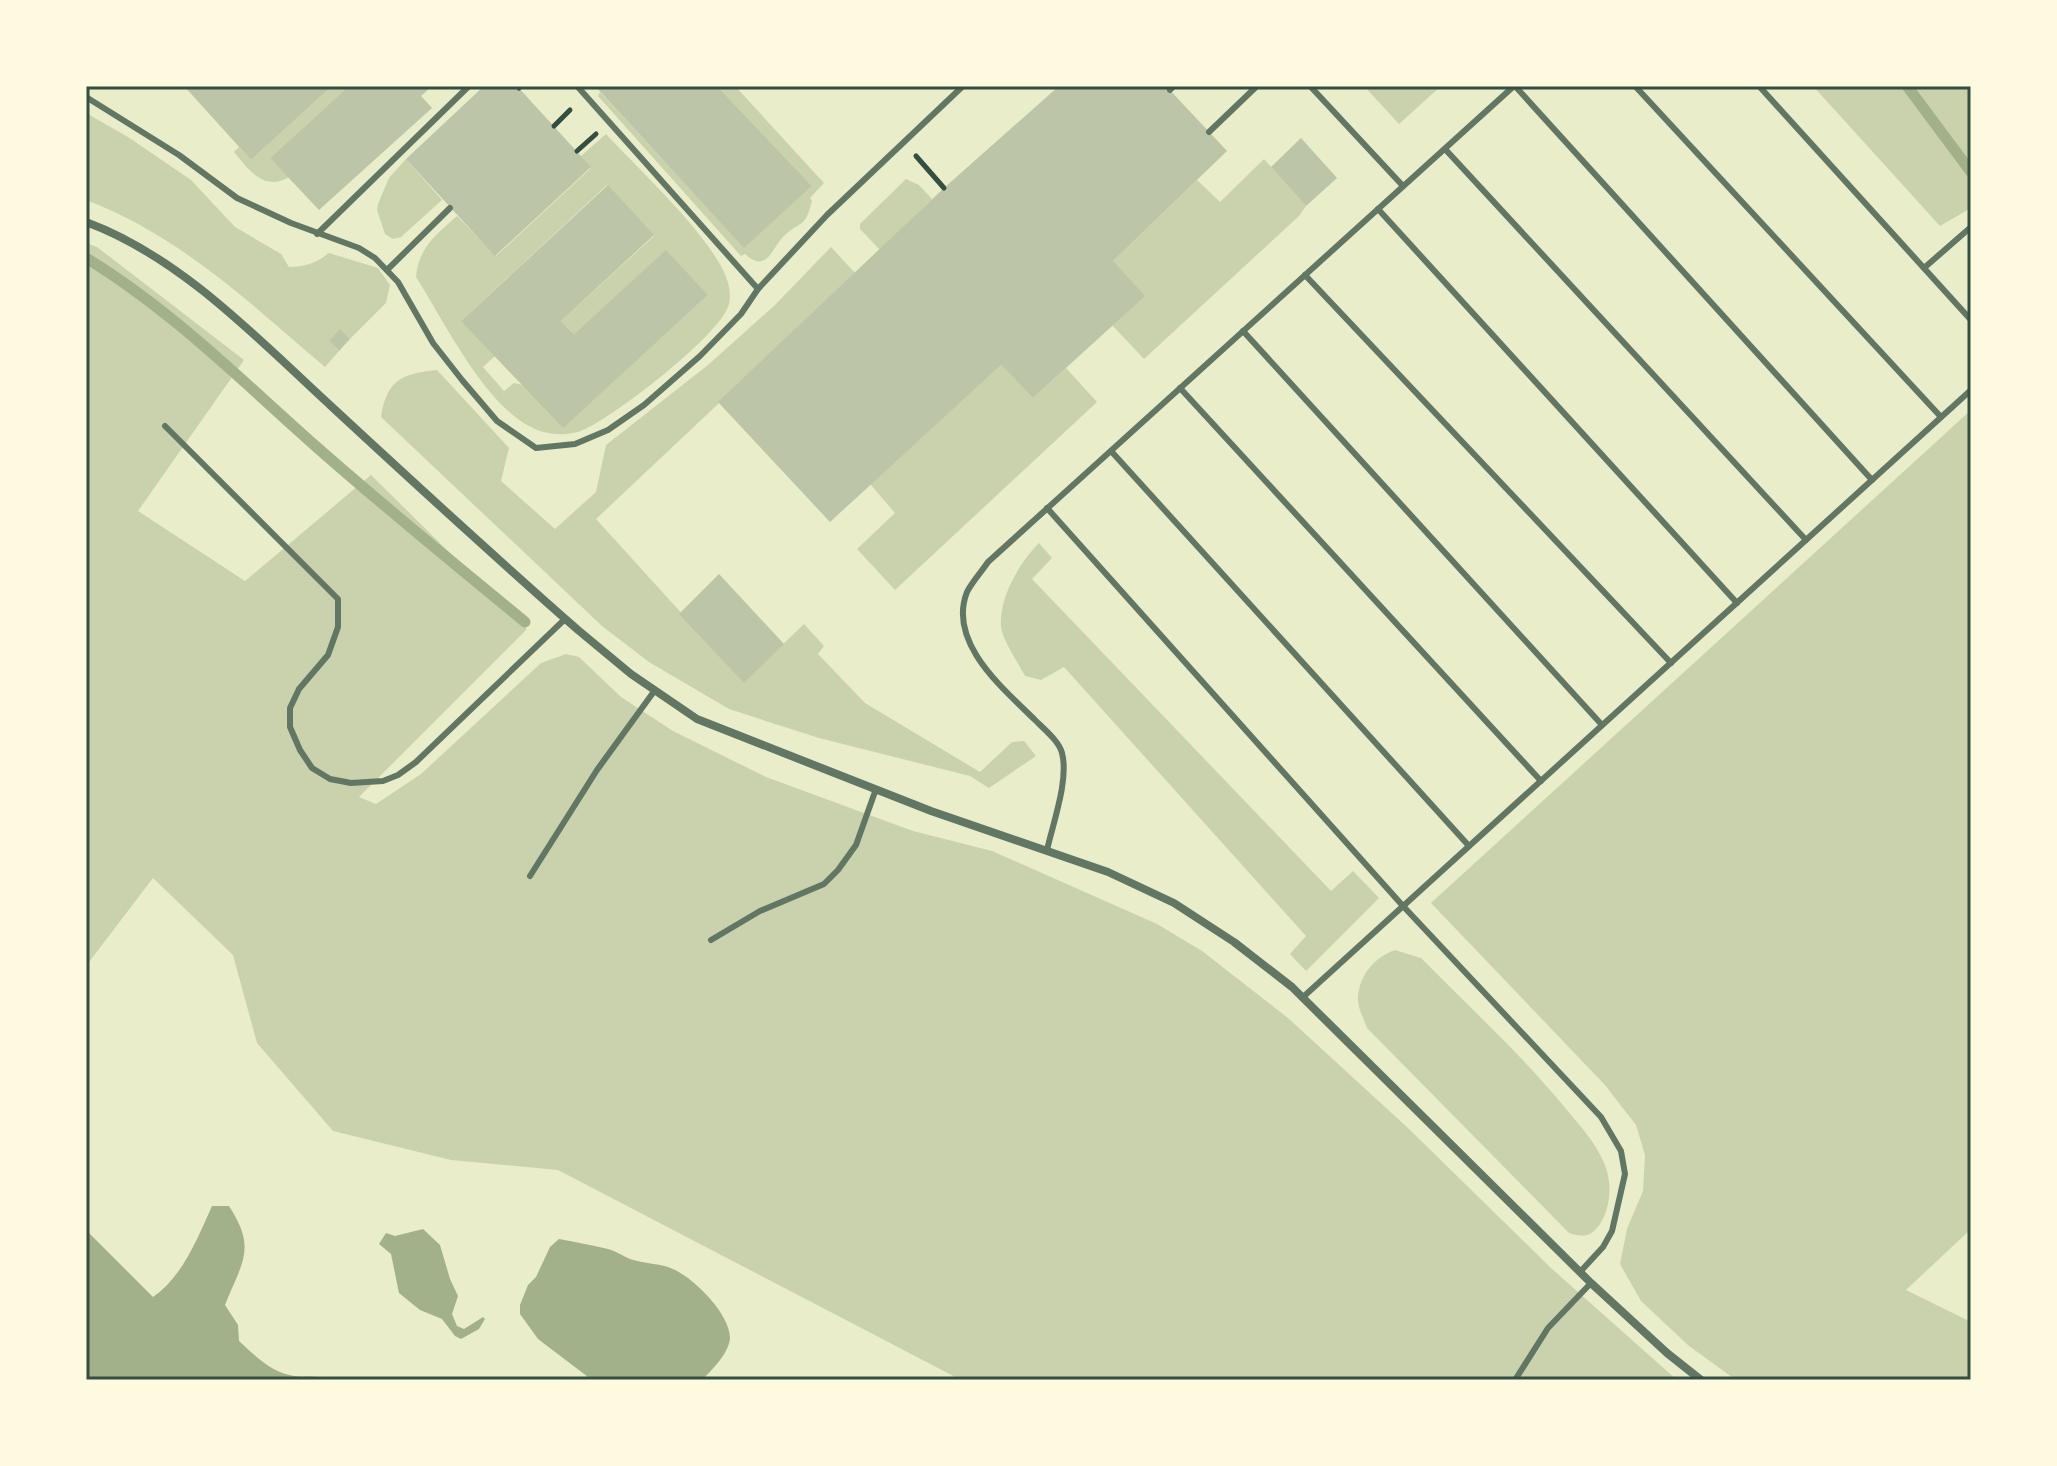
<svg xmlns="http://www.w3.org/2000/svg" width="2057" height="1466" font-family="'Noto Sans',sans-serif">
	<style>
		.green { fill: #cad2ad; fill-rule: evenodd }
		.water { fill: #a3b18a }
		.lines { fill: none; stroke-linecap: round; stroke-linejoin: round }
		.stream { stroke: #a3b18a; stroke-width: 11 }
		.building { fill: #bcc5a7 }
		.path { stroke: #344e41; stroke-width: 5 }
		.service { stroke: #617663; stroke-width: 6 }
		.minor { stroke: #617663; stroke-width: 8 }
		.neatline { fill: none; stroke: #344e41; stroke-width: 3 }
	</style>
	<rect width="100%" height="100%" fill="#e9edc9"/>
	<g class="green">
		<path d="M332,86H349L270,158L289,177C264,192 249,170 234,152L239,147L251,160Z"/>
		<path d="M717,86H735L824,183L810,198L812,201C805,229 801,220 784,236C771,249 767,274 745,254L741,256L598,96L600,92L744,247L812,186Z"/>
		<polygon points="1364,86 1441,86 1399,124"/>
		<polygon points="1813,86 1971,86 1971,208 1940,226"/>
		<path d="M86,113L128,137L191,180L235,227L281,254L289,267C305,267 316,263 329,253L378,268L390,285L386,303L350,339L340,330L329,341L339,351L325,367C251,304 179,235 86,200Z"/>
		<path d="M606,134C637,168 717,241 728,283C730,290 731,300 728,307C716,338 613,418 581,431C567,436 546,435 533,428C485,406 444,321 416,277C418,248 437,234 457,216L496,256L591,168L581,156ZM607,185L654,236L561,321L574,334L666,251L708,295L563,427L523,385L514,383L504,391L483,367L495,356L462,320Z"/>
		<polygon points="406,159 442,200 401,237 393,239 385,234 377,210 378,204 389,178"/>
		<polygon points="1264,159 1306,206 1299,216 1144,359 1112,325 1113,261 1197,180 1220,202"/>
		<polygon points="906,179 919,185 932,199 880,250 860,229 860,224"/>
		<polygon points="86,243 97,247 244,360 138,511 245,581 371,475 527,629 359,797 376,804 421,774 541,663 566,654 579,657 621,697 673,731 766,777 913,831 992,851 1157,924 1202,951 1288,1018 1409,1129 1551,1268 1677,1380 961,1380 558,1170 451,1160 333,1131 257,1043 233,955 153,878 86,966"/>
		<path d="M831,247L856,274L596,519L744,682L804,624L824,646L818,654L865,703L980,772L1012,742L1024,741L1036,756L989,788L970,776L819,738L729,709L649,662L602,626L381,417C387,379 402,374 437,370L509,448L501,481L555,529L596,492L606,445L708,365L775,305Z"/>
		<polygon points="1001,365 1033,398 1066,368 1097,402 895,590 857,549 895,513 870,484"/>
		<polygon points="1971,410 1971,1229 1906,1290 1971,1322 1971,1380 1736,1380 1689,1346 1641,1301 1620,1264 1627,1229 1643,1191 1645,1155 1636,1125 1605,1085 1431,903"/>
		<path d="M1039,543L1052,558L1032,579L1331,891L1353,871L1379,898L1306,971L1290,954L1306,936L1064,667L1041,680L1025,676C1019,664 1001,638 1001,626C999,597 1020,562 1039,543Z"/>
		<path d="M1395,950L1421,958C1470,1008 1522,1055 1566,1109C1581,1127 1596,1143 1605,1165C1612,1183 1611,1207 1600,1224C1590,1237 1585,1238 1569,1233L1367,1028C1364,1019 1357,1007 1358,997C1360,974 1374,958 1395,950Z"/>
	</g>
	<g class="water">
		<path d="M212,1206H229C257,1249 242,1262 225,1305L238,1325L239,1341C255,1356 272,1373 294,1376C305,1378 316,1374 326,1380H86V1230L153,1297C183,1276 197,1239 212,1206Z"/>
		<polygon points="423,1229 440,1245 450,1279 458,1296 452,1314 457,1326 464,1329 483,1317 485,1319 479,1329 461,1339 455,1336 442,1319 420,1310 399,1293 391,1254 379,1244 386,1233 395,1236"/>
		<path d="M559,1239C575,1242 592,1245 608,1249C616,1251 623,1256 630,1259C644,1264 660,1263 673,1269C694,1278 731,1315 730,1339C728,1354 712,1370 702,1380H592L538,1339L520,1314V1305L528,1285L536,1277L550,1247Z"/>
	</g>
	<g class="lines">
		<g class="stream">
			<polyline points="1907,86 1971,172"/>
			<path d="M86,258C172,310 245,384 320,450C387,509 456,565 525,622"/>
		</g>
	</g>
	<g class="building">
		<polygon points="184,86 332,86 251,160"/>
		<polygon points="349,86 432,86 421,96 432,108 319,210 270,158"/>
		<polygon points="484,86 517,86 591,167 495,256 406,159"/>
		<polygon points="595,86 717,86 812,186 744,248"/>
		<polygon points="1059,86 1166,86 1227,151 1113,261 1145,296 1033,398 1001,365 830,522 718,402 944,188"/>
		<polygon points="1301,138 1337,178 1306,206 1271,167"/>
		<polygon points="608,185 654,235 561,321 574,334 666,250 708,295 563,428 461,321"/>
		<polygon points="340,329 350,339 339,351 329,341"/>
		<polygon points="719,574 784,644 744,683 679,614"/>
	</g>
	<g class="lines">
		<g class="path">
			<polyline points="519,88 521,86"/>
			<polyline points="554,126 570,110"/>
			<polyline points="577,151 596,134"/>
			<polyline points="916,156 944,188"/>
		</g>
		<g class="service">
			<polyline points="1310,86 1403,186"/>
			<polyline points="1515,86 1872,480"/>
			<polyline points="1635,86 1941,417"/>
			<polyline points="1759,86 1971,320"/>
			<polyline points="1170,90 1174,86"/>
			<polyline points="86,97 179,155 237,198 291,223 359,248 375,258 398,282 433,343 462,380 497,421 536,448 575,444 608,430 644,405 700,356 741,314 758,289 577,86"/>
			<polyline points="1209,132 1257,86"/>
			<polyline points="1445,149 1806,540"/>
			<polyline points="1378,209 1737,603"/>
			<polyline points="317,234 469,86"/>
			<polyline points="1924,268 1971,227"/>
			<polyline points="387,270 450,208"/>
			<polyline points="1305,275 1671,663"/>
			<polyline points="758,289 827,215 963,86"/>
			<polyline points="1243,331 1602,725"/>
			<polyline points="1180,388 1541,781"/>
			<polyline points="165,426 338,599 338,627 328,655 299,689 290,708 290,727 300,750 312,768 330,779 351,783 383,781 398,775 416,762 565,619"/>
			<polyline points="1111,451 1469,846"/>
			<polyline points="1047,508 1403,906 1601,1117 1621,1151 1625,1174 1612,1231 1603,1247 1580,1272"/>
			<path d="M1047,850C1053,823 1069,780 1062,753C1059,741 1044,729 1035,720C1004,689 947,643 967,592C972,582 982,571 988,562L1514,86"/>
			<polyline points="530,876 597,770 655,690"/>
			<polyline points="711,940 760,911 824,884 838,870 856,845 876,789"/>
			<polyline points="1302,998 1971,390"/>
			<polyline points="1515,1380 1548,1328 1591,1283"/>
		</g>
		<path class="minor" d="M86,222C181,257 258,339 331,406C413,482 495,557 578,630L631,674L697,719L931,811L1108,872L1174,903L1234,942L1292,987L1591,1283L1667,1353L1701,1380"/>
	</g>
	<rect width="2057" height="1466" fill="none" stroke="#fefae0" stroke-width="176"/>
	<rect x="88" y="88" width="1881" height="1290" class="neatline"/>
</svg>
